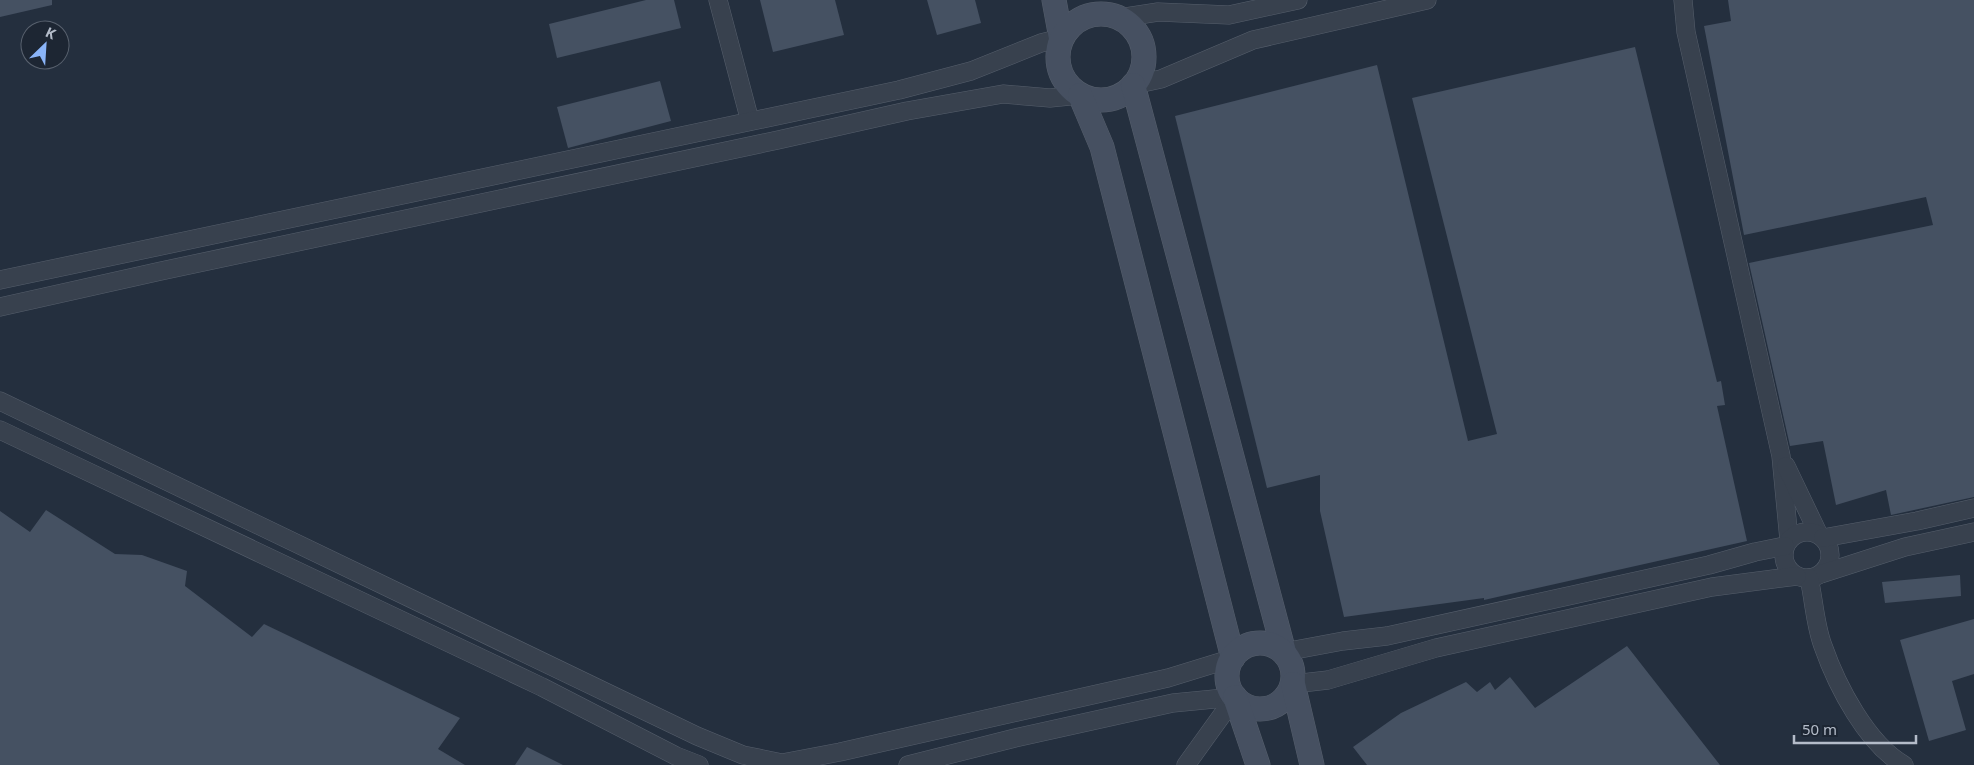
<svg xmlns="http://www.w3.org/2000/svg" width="1974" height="765" font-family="'Noto Sans',sans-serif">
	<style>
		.building { fill: #455162 }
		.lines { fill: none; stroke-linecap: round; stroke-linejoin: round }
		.street-casing { stroke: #565f6c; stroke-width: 19 }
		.secondary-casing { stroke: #565f6c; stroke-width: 25 }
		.street { stroke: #38414e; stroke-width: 18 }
		.secondary { stroke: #465061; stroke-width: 24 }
	</style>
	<rect width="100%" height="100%" fill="#242f3e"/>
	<g class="building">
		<polygon points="0,0 52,0 52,5 0,17"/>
		<polygon points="646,0 674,0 681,28 557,58 549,24"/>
		<polygon points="760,0 835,0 844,35 773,52"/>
		<polygon points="927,0 975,0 981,23 937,35"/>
		<polygon points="1728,0 1974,0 1974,497 1891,515 1886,490 1836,505 1823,441 1790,446 1749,263 1933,225 1926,197 1744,235 1704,26 1731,21"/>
		<polygon points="1635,47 1717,382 1721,381 1725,405 1717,406 1747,541 1484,600 1484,598 1344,617 1320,511 1320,475 1267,488 1175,116 1377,65 1468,441 1497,434 1412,98"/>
		<polygon points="660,81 671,121 568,148 557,107"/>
		<polygon points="46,510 115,554 142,555 187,571 185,586 252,637 264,624 460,718 438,749 465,765 0,765 0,511 30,532"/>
		<polygon points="1960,575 1961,596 1885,603 1882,582"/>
		<polygon points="1974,619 1974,674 1952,681 1966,730 1929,741 1900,640"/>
		<polygon points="1627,646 1720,765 1367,765 1353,747 1401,713 1466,682 1477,692 1490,682 1495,690 1510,677 1535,708"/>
		<polygon points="527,747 563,765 515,765"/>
	</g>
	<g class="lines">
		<defs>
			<g id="street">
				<polyline points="718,0 750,121"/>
				<polyline points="1683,0 1686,32 1781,456 1789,540"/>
				<polyline points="1119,18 1158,12 1229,15 1298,0"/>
				<polyline points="1133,85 1161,79 1253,40 1427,0"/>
				<polyline points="0,280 899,90 971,71 1041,43 1061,38"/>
				<polyline points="0,307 161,271 778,140 907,111 1003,94 1050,98 1080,95"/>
				<polyline points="0,401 697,736 743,755 782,763 840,752 1168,678 1233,658"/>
				<polyline points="0,430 542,687 676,756 699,765"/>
				<polyline points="1786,466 1819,535"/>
				<circle cx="1807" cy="555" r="23"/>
				<polyline points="1823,538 1917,521 1974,508"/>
				<polyline points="1821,574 1905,547 1974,532"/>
				<path d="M1809,578C1814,600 1815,625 1823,646C1837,686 1867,744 1904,765"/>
				<polyline points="1284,652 1343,641 1387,636 1709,565 1755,552 1785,546"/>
				<polyline points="1293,684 1328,680 1436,648 1712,587 1797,576"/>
				<polyline points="908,765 1015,738 1173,703 1235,697"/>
				<polyline points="1186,765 1235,697"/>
			</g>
			<g id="secondary">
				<polyline points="1054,0 1061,38"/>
				<circle cx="1101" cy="57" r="43"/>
				<polyline points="1133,85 1284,652"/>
				<polyline points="1080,95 1102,147 1233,658"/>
				<circle cx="1260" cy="676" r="33"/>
				<polyline points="1293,684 1312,765"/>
				<polyline points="1235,697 1258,765"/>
			</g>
		</defs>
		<use href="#street" class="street-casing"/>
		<use href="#secondary" class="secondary-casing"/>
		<use href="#street" class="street"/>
		<use href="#secondary" class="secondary"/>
	</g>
	<g transform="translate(45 45) rotate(25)"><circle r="24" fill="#1d2633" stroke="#59626f"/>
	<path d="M0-4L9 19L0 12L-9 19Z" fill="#8ab4f8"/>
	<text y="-8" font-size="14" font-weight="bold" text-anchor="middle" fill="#b4bcc9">K</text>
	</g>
	<path d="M1794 735v8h122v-8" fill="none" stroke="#b4bcc9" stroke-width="2.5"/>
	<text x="1802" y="735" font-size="15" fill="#b4bcc9" stroke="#1d2633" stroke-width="4" paint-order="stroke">50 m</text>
</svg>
